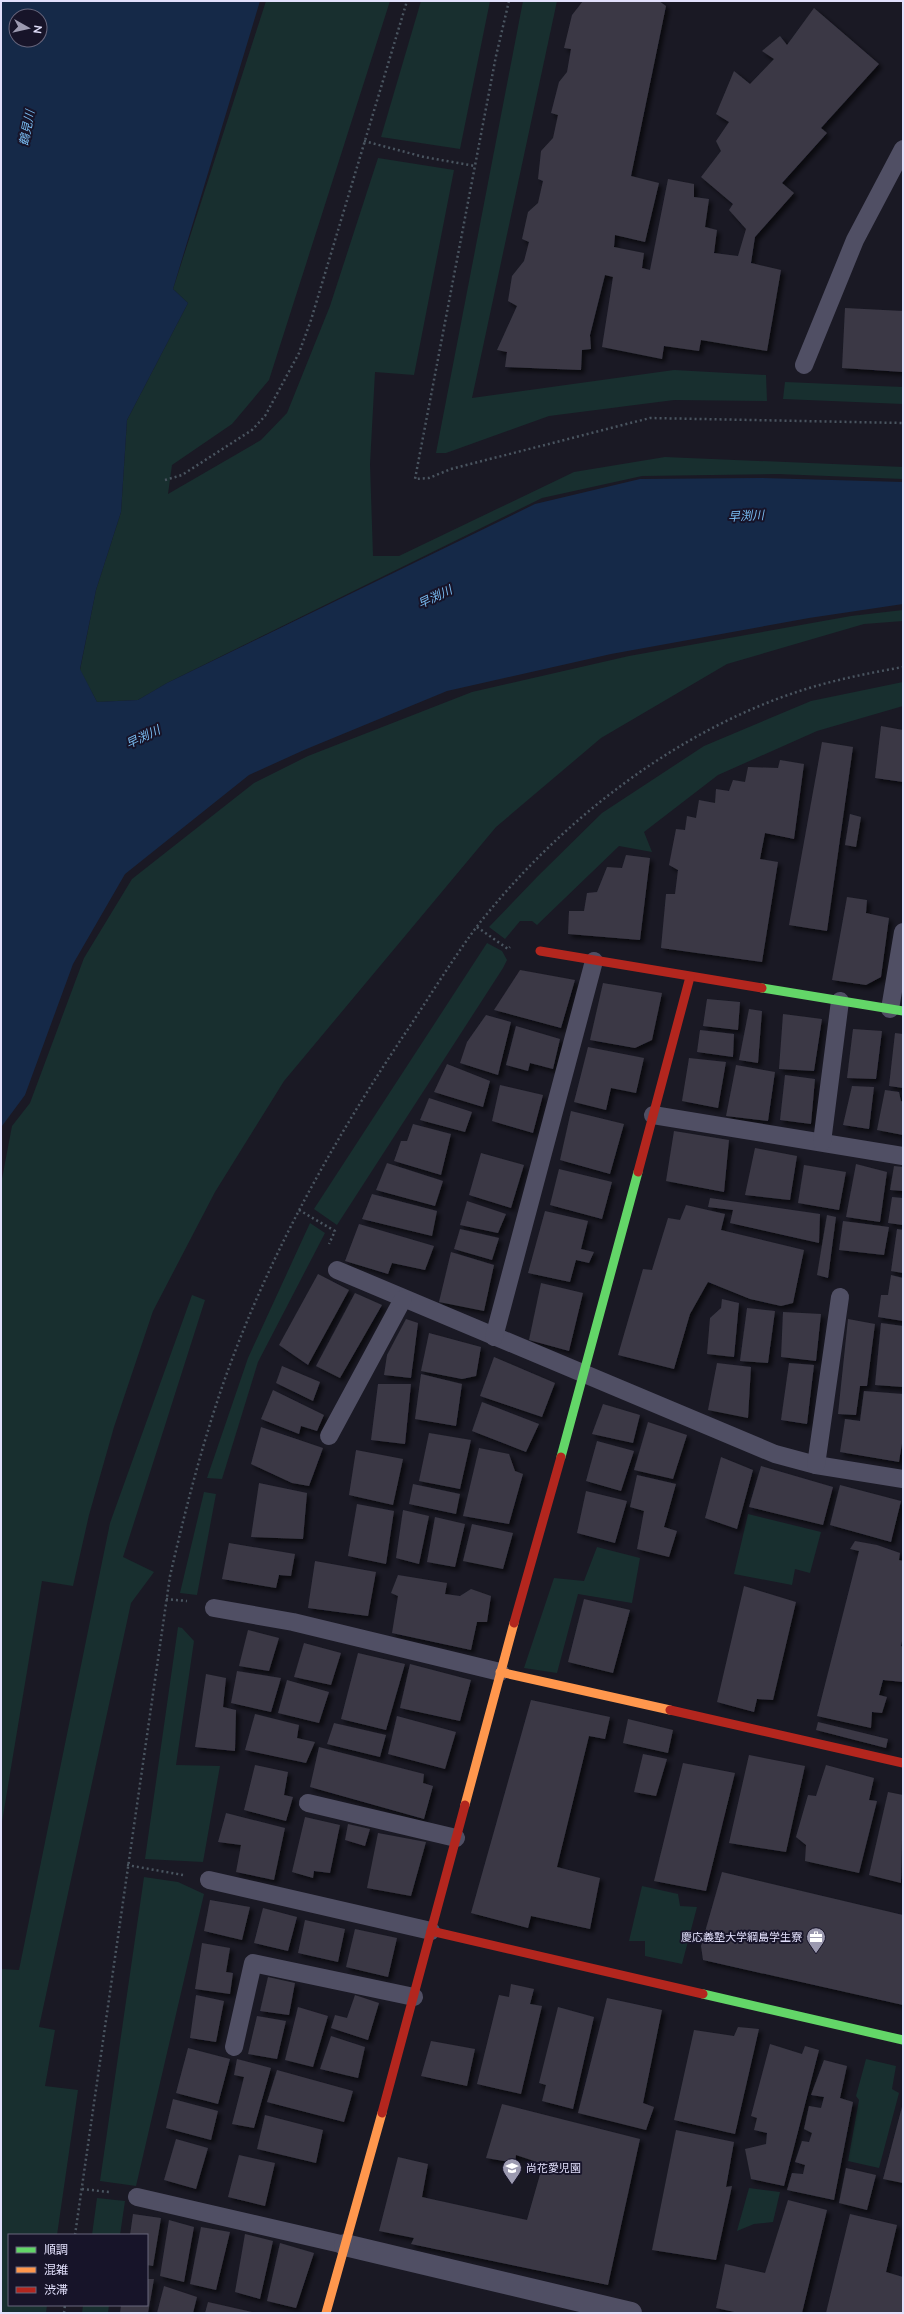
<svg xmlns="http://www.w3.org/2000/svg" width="904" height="2314" font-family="Mulish,'Noto Sans JP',sans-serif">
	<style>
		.green { fill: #182f2f }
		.water { fill: #152948; fill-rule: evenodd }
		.building { fill: #3a3845; filter: url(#shadow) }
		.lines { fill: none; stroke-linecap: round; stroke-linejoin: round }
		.path { stroke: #4a5560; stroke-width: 2.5; stroke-dasharray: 2 3; stroke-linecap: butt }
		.lane { stroke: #504f64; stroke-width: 18 }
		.street { stroke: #504f64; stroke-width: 22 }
		.fast { stroke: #63d668; stroke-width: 9 }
		.slow { stroke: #ff974d; stroke-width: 9 }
		.jam { stroke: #b3261e; stroke-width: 9 }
		.labels { text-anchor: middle; stroke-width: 4; stroke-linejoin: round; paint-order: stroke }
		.poi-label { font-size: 11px; fill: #e2e0fc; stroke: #171429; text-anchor: end }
		.water-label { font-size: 12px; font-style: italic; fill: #79bbf0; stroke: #171429 }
	</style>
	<defs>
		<filter id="shadow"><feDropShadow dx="3.5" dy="3.5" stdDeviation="2" flood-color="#0009"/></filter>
	</defs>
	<rect width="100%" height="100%" fill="#1a1924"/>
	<g class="green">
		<polygon points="266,1 390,1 269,380 232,424 172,465 168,494 261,440 287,413 330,306 378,158 454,170 414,375 375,372 370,464 373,556 399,556 574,472 665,457 903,467 903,479 778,474 642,476 542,498 167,683 138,700 97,702 80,670 96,590 121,512 127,420 188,303 173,289"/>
		<polygon points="421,1 490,1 460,149 381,137"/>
		<polygon points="523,1 557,1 472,398 674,370 766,375 767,401 674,400 549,416 446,453 436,453"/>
		<polygon points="785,382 903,387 903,404 783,399"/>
		<polygon points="903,610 903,621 864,624 727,664 601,738 496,827 284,1081 215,1192 153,1311 114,1427 89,1515 73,1586 42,1581 1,1828 1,1184 12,1126 30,1103 84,958 132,879 254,783 308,756 472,692 629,656 851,616"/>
		<polygon points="903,682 903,706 817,731 718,775 644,832 652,852 619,846 537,925 532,921 520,921 505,939 489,927 538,876 602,813 704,746 811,701"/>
		<polygon points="487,943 502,951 507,960 503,968 337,1225 314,1209"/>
		<polygon points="310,1223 325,1233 258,1362 222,1479 207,1478 248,1358"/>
		<polygon points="192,1295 205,1300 123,1557 154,1572 131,1603 39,2027 55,2030 45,2086 78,2090 57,2235 9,2235 9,2305 47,2305 46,2313 1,2313 1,1969 19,1970 110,1523"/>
		<polygon points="204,1492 216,1494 197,1595 180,1593"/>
		<polygon points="748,1514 821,1532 810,1573 795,1569 792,1585 734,1574"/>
		<polygon points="597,1547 640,1558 632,1603 578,1594 557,1673 524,1668 554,1578 584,1581"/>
		<polygon points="178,1627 182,1628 194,1641 176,1765 220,1766 203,1862 145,1859"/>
		<polygon points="144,1877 178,1882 204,1894 136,2186 100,2181"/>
		<polygon points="642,1886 678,1894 680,1906 697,1907 682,1964 645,1956 645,1941 629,1941"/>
		<polygon points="866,2059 896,2066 892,2089 899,2093 879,2168 848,2161 859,2100 856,2096"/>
		<polygon points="749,2188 780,2192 773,2222 754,2224 737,2231"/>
		<polygon points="97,2198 125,2201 120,2235 92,2235"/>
		<polygon points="83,2305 109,2305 108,2313 82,2313"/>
	</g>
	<path class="water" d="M1,1H260L173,289L188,303L127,420L121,512L96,590L80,669L97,702L138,700L167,683L535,504L640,479L762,478L903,482V604L809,618L611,654L447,691L304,750L249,775L125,874L73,964L25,1095L2,1126L1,1133ZM16,16H40V40H16Z"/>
	<g class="building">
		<polygon points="583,1 659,1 666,6 631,176 659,183 645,242 615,235 614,247 644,253 642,268 650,270 668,179 694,184 694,197 709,199 705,227 717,230 714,253 738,256 746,229 729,210 733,204 701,177 721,151 716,141 729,122 716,114 734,71 750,84 774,59 762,51 780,36 787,45 814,8 879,64 821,128 827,133 782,183 794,193 755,237 751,263 781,270 767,351 701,340 699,351 664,346 662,359 602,347 613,277 605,275 590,335 591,349 582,350 581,370 505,367 507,352 497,350 517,306 508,301 512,276 524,261 529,242 522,239 528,212 538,203 543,181 538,179 541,151 553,138 558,115 551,113 559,82 567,72 571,49 564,48 572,15"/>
		<polygon points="845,308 903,311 903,372 842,368"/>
		<polygon points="881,726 903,730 903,782 875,778"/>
		<polygon points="822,742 853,747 827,931 789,925"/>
		<polygon points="780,760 804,764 794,839 765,833 760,859 778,862 762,962 661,948 666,894 675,894 678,870 669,865 676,829 685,830 687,816 696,818 699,800 715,803 716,789 729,791 733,780 745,782 748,767 778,768"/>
		<polygon points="850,814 861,817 856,847 845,845"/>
		<polygon points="626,855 650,858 640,940 568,934 569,911 584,911 587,893 597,892 607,867 622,868"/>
		<polygon points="847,897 867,900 866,913 889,918 881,977 866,985 832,980"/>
		<polygon points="520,970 575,980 561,1028 494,1010"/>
		<polygon points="603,983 662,993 652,1040 635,1048 590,1040"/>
		<polygon points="707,999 740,1002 738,1030 703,1026"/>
		<polygon points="749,1009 762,1011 758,1063 739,1060"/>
		<polygon points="783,1014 822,1019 814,1071 779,1069"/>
		<polygon points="486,1015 511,1022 498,1075 460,1063 467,1042"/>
		<polygon points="516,1026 560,1039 553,1069 530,1063 528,1071 506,1065"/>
		<polygon points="853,1029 882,1031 876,1079 847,1078"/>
		<polygon points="700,1030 734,1034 733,1057 697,1052"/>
		<polygon points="895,1033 903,1034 903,1088 889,1086"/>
		<polygon points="588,1047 644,1058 636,1093 611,1088 606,1110 574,1102"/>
		<polygon points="689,1058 726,1062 718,1108 682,1101"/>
		<polygon points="447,1064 490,1081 483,1107 434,1092"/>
		<polygon points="736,1065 775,1072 768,1121 726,1116"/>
		<polygon points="785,1075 815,1079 811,1124 780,1120"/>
		<polygon points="500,1085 543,1095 533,1133 492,1121"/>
		<polygon points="852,1086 874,1087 869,1129 843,1125"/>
		<polygon points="885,1090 899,1092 901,1101 903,1102 903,1135 877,1130"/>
		<polygon points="429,1098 472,1112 465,1132 420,1120"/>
		<polygon points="571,1111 624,1124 610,1174 560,1160"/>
		<polygon points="413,1124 451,1134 441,1175 394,1161 401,1141 407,1141"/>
		<polygon points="674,1131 729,1140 724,1192 666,1181"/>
		<polygon points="755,1148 797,1156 790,1200 745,1195"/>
		<polygon points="481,1153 524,1165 511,1208 469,1195"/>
		<polygon points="387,1163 443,1181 435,1206 376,1190"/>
		<polygon points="856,1164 887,1172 880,1222 846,1217"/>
		<polygon points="804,1165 846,1172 839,1210 798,1203"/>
		<polygon points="894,1166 903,1167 903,1191 890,1190"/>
		<polygon points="559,1169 612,1182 602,1219 550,1205"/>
		<polygon points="372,1194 437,1211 432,1236 362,1219"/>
		<polygon points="892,1197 903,1198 903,1225 888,1223"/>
		<polygon points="710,1198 820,1214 819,1243 730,1223 733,1210 708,1207"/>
		<polygon points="467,1201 506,1214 498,1233 460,1225"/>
		<polygon points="686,1205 725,1214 721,1230 804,1250 793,1303 781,1306 750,1299 708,1282 690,1314 674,1369 618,1355 643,1269 652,1270 668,1218 680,1220"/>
		<polygon points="545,1211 588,1221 581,1249 594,1252 589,1263 576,1260 570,1282 528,1273"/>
		<polygon points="827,1215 836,1217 828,1278 817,1275"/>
		<polygon points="843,1221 889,1227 884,1255 839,1250"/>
		<polygon points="359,1224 434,1246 425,1270 392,1263 388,1274 345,1261"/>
		<polygon points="460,1229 499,1238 492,1260 454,1249"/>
		<polygon points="897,1229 903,1230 903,1273 891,1271"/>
		<polygon points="451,1252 494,1265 484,1311 439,1302"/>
		<polygon points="318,1274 349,1290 308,1365 279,1345"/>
		<polygon points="891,1275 903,1278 903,1321 878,1317 881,1295 888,1295"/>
		<polygon points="541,1283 583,1293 569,1351 529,1340"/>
		<polygon points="355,1293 382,1305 340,1378 316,1366"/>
		<polygon points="722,1299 739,1303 734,1357 707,1354 710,1318 721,1308"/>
		<polygon points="747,1308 775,1311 768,1363 740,1361"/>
		<polygon points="783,1312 821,1314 816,1361 781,1357"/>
		<polygon points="406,1319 418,1323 411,1378 384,1375 387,1355"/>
		<polygon points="848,1319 875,1324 867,1386 860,1386 856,1415 838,1414"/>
		<polygon points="881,1323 903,1326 903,1387 875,1385"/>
		<polygon points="429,1333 481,1347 476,1376 462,1379 421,1371"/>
		<polygon points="494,1357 555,1383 542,1417 480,1396"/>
		<polygon points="717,1363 751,1367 748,1418 708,1410"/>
		<polygon points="789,1363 814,1365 807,1424 781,1420"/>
		<polygon points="282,1366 320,1382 313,1401 276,1383"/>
		<polygon points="421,1374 462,1384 456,1426 415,1419"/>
		<polygon points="378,1384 411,1384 405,1444 371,1440"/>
		<polygon points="273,1390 324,1415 317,1431 301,1426 299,1434 261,1419"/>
		<polygon points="864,1391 903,1394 903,1437 899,1462 840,1452 845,1419 860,1421"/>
		<polygon points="482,1402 539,1424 526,1452 472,1431"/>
		<polygon points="603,1404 640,1415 633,1443 592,1434"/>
		<polygon points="648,1422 687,1435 673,1479 634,1470"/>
		<polygon points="261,1427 323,1448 309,1486 292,1483 251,1464"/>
		<polygon points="429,1433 471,1440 460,1489 419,1481"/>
		<polygon points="597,1441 634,1451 621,1491 586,1481"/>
		<polygon points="479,1448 509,1454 515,1471 523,1474 509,1524 463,1516"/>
		<polygon points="356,1450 403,1459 393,1505 349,1495"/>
		<polygon points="721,1457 753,1470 737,1529 705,1518"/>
		<polygon points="761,1466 833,1487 823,1525 749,1507"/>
		<polygon points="637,1475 676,1484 664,1527 677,1531 669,1557 637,1549 644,1511 630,1507"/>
		<polygon points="259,1483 307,1493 303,1539 251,1537"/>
		<polygon points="413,1484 460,1494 456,1514 409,1504"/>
		<polygon points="840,1485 901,1501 891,1542 830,1525"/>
		<polygon points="586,1491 627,1501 615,1543 577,1533"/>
		<polygon points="357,1504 394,1511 386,1564 348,1556"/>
		<polygon points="403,1510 429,1516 419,1564 396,1558"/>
		<polygon points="435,1517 465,1524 455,1567 427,1562"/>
		<polygon points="472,1524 513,1533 503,1569 463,1561"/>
		<polygon points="855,1541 877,1545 900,1553 899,1560 903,1561 903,1636 901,1646 903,1647 903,1682 883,1680 879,1695 887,1697 882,1713 872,1712 871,1728 817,1716 859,1551 850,1549"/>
		<polygon points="229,1543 295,1554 291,1576 279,1575 276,1588 222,1579"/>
		<polygon points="315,1561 376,1572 368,1616 308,1608"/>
		<polygon points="398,1575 447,1583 445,1594 460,1596 471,1589 491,1596 487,1622 477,1622 471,1650 392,1633 398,1596 391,1593"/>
		<polygon points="744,1586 796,1602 773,1700 757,1699 754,1712 717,1702"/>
		<polygon points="584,1599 630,1610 613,1673 568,1662"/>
		<polygon points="248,1630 279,1638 269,1671 239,1666"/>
		<polygon points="304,1643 341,1653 331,1685 294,1677"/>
		<polygon points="358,1653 405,1664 386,1730 341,1719"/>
		<polygon points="410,1664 471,1680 460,1721 400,1708"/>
		<polygon points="237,1671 281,1678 271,1712 231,1703"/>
		<polygon points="206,1674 226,1678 223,1707 236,1710 235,1751 195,1747"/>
		<polygon points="287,1680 329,1692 319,1723 278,1713"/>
		<polygon points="531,1700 610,1717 605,1739 589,1736 557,1867 600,1878 590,1929 531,1916 528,1928 471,1913"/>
		<polygon points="255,1714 299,1725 297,1738 315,1742 306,1763 245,1750"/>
		<polygon points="397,1716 456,1732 445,1769 388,1754"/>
		<polygon points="628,1719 673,1730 668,1753 623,1743"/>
		<polygon points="818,1722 888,1739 886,1748 816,1730"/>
		<polygon points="334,1723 386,1735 380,1757 327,1744"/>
		<polygon points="319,1747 424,1774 423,1783 433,1786 424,1819 310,1787"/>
		<polygon points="643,1754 667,1759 656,1796 634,1792"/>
		<polygon points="749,1755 805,1766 786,1852 729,1843"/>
		<polygon points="683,1763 735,1773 706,1891 654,1881"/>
		<polygon points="255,1765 288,1772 284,1795 293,1797 286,1821 244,1810"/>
		<polygon points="826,1765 874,1778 869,1800 877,1801 859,1873 805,1861 806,1845 796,1837 808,1795 816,1796"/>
		<polygon points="888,1792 903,1795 901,1883 869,1875"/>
		<polygon points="226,1813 285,1828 274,1880 236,1872 241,1845 218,1842"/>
		<polygon points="305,1817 340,1825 330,1873 314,1871 313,1878 292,1872"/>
		<polygon points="348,1824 370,1829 365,1846 345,1840"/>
		<polygon points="378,1833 426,1842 411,1896 367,1888"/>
		<polygon points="722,1872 903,1915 903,2005 703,1960 701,1946"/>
		<polygon points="210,1900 250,1907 242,1940 204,1931"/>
		<polygon points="263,1908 297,1917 288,1951 254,1943"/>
		<polygon points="305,1920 345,1929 338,1962 298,1953"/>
		<polygon points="355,1929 397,1938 388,1977 346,1967"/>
		<polygon points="202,1943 230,1948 226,1972 233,1973 230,1994 195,1989"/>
		<polygon points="268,1977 295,1983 289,2015 260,2011"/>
		<polygon points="511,1984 534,1989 530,2004 542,2006 521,2094 477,2084 499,1995 509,1997"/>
		<polygon points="196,1995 224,2001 216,2042 190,2038"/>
		<polygon points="355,1995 379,2003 368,2040 331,2028 335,2015 347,2018"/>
		<polygon points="607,1998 662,2010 643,2103 654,2107 646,2130 578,2113"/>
		<polygon points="298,2007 328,2016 313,2067 285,2060"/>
		<polygon points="558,2007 594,2017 573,2109 542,2101 546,2085 539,2083"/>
		<polygon points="257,2016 286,2021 277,2059 248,2054"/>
		<polygon points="738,2027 759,2029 735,2134 674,2120 694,2030 734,2036"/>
		<polygon points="331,2036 365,2047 358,2078 320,2069"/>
		<polygon points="431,2041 475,2049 467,2086 421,2076"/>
		<polygon points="770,2044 802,2054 805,2046 819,2050 784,2186 751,2179 745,2149 766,2144 767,2133 754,2130 757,2118 751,2116"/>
		<polygon points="188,2048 230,2059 218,2104 176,2093"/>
		<polygon points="237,2059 271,2068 254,2128 232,2124 244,2077 234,2075"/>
		<polygon points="824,2060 847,2066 840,2098 853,2102 834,2200 787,2190 792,2173 803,2174 805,2165 795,2162 802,2141 809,2142 812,2133 804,2129 809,2106 821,2108 824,2097 811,2095"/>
		<polygon points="277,2070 353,2091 344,2122 267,2102"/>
		<polygon points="173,2099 218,2111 211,2140 166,2128"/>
		<polygon points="903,2103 903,2183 883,2179"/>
		<polygon points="502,2104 640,2139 608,2285 411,2244 414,2238 379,2231 398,2157 428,2164 422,2197 527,2220 543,2164 516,2155 515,2163 486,2158"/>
		<polygon points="265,2115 323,2130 316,2163 257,2149"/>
		<polygon points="676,2130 734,2142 726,2187 732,2186 716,2260 652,2250"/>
		<polygon points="176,2139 208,2148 196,2189 164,2180"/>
		<polygon points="239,2155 275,2163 265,2206 228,2197"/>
		<polygon points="846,2168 876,2175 867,2210 839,2203"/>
		<polygon points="788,2200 827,2210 802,2313 739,2313 716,2308 725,2264 765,2273"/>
		<polygon points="133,2214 161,2218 153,2266 147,2265 147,2235 130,2235"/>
		<polygon points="850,2214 897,2225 886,2272 903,2277 903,2313 826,2313"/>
		<polygon points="169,2220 194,2227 184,2282 160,2276"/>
		<polygon points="201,2227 230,2232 216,2290 190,2284"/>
		<polygon points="245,2234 273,2241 260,2299 235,2292"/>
		<polygon points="280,2243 314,2253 296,2308 267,2301"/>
		<polygon points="147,2279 154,2279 148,2313 120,2313 121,2305 147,2305"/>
		<polygon points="164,2286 197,2297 193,2313 157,2313"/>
		<polygon points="208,2302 252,2312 252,2313 205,2313"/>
	</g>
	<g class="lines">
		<g class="path">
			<polyline points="509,1 496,56 415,479 429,478 451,469 650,418 903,423"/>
			<polyline points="364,141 424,157 475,166"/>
			<polyline points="165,480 182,475 252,430 265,416 299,353 311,320 407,1"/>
			<polyline points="477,927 508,949 510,947"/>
			<polyline points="299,1210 335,1231 329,1244"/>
			<polyline points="166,1599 187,1601"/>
			<polyline points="127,1865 183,1875"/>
			<polyline points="82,2189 109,2192"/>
			<path d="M75,2235L170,1576C186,1507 203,1440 227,1373C270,1254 332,1143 402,1038C427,1001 451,961 478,925C561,820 678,729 806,689C838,679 870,673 903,667"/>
			<polyline points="64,2313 65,2305"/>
		</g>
		<g class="lane">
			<polyline points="804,365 855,240 903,149"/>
			<polyline points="890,1009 903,932"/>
			<polyline points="653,1115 903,1156"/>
			<polyline points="822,1142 840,1001"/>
			<polyline points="337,1270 775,1454 816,1465 903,1479"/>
			<polyline points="494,1337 594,961"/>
			<polyline points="329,1436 403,1299"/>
			<polyline points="816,1465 840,1297"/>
			<polyline points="214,1608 293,1622 500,1672"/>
			<polyline points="308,1803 456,1838"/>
			<polyline points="209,1880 431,1931"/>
			<polyline points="234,2047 253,1963 414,1997"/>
			<polyline points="137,2197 345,2245"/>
		</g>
		<polyline class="street" points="345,2245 631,2313"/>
		<g class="fast">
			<polyline points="762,988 903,1011"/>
			<polyline points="561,1457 638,1172"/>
			<polyline points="703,1994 903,2040"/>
		</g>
		<g class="slow">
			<polyline points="500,1672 670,1710"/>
			<polyline points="465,1805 514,1623"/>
			<polyline points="326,2313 382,2113"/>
		</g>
		<g class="jam">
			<polyline points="540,951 762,988"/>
			<polyline points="638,1172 690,977"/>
			<polyline points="514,1623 561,1457"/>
			<polyline points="670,1710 903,1763"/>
			<polyline points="431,1931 703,1994"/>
			<polyline points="382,2113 465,1805"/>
		</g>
	</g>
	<defs>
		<symbol id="office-pin" viewBox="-11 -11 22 30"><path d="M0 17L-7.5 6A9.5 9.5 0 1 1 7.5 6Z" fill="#9c9ab0" stroke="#171429"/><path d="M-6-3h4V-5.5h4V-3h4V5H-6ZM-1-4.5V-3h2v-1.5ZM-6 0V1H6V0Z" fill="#fff"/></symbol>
		<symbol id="school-pin" viewBox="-11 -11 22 30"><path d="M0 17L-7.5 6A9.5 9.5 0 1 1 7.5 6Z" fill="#9c9ab0" stroke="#171429"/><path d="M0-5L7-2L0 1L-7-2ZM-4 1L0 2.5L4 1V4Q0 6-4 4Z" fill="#fff"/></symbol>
	</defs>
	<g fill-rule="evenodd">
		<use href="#office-pin" x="805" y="1926" width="22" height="30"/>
		<use href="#school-pin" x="501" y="2157" width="22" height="30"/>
	</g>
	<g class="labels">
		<g class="poi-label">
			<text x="802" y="1941">慶応義塾大学綱島学生寮</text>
			<text x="526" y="2172" text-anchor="start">尚花愛児園</text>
		</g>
		<g class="water-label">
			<text transform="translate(27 128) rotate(-79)" y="4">鶴見川</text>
			<text transform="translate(746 516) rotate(-3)" y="4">早渕川</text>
			<text transform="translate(435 597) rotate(-26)" y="4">早渕川</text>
			<text transform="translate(143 737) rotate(-26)" y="4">早渕川</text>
		</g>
	</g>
	<rect width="904" height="2314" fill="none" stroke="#e2e0fc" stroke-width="4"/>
	<rect x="8" y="2234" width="140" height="72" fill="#171429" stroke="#68667d"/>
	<rect x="16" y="2247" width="20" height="6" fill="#63d668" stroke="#68667d"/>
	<text x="44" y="2254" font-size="12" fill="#e2e0fc">順調</text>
	<rect x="16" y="2267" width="20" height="6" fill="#ff974d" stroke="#68667d"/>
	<text x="44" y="2274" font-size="12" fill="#e2e0fc">混雑</text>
	<rect x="16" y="2287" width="20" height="6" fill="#b3261e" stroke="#68667d"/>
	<text x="44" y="2294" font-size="12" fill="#e2e0fc">渋滞</text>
	<g transform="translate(28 28) rotate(98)"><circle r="19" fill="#171429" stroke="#68667d"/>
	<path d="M0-3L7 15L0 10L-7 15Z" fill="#9c9ab0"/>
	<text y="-6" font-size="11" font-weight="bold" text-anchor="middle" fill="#e2e0fc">N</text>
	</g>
</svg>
